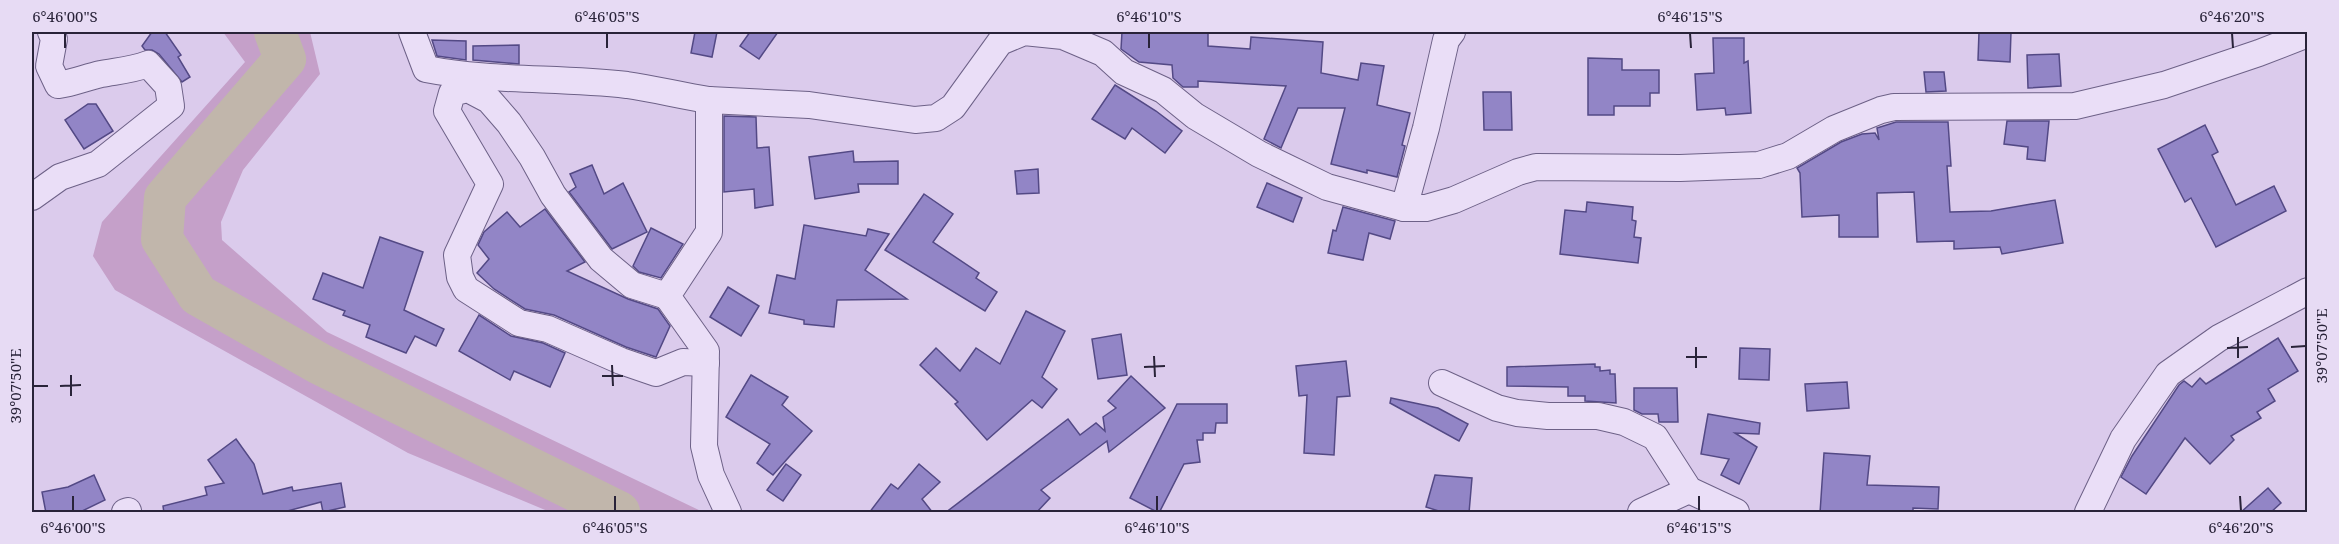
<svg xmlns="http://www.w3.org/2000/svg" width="2339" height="544" font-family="'Noto Serif',serif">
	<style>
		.green { fill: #c5a0c9 }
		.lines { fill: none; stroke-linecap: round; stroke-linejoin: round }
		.river { stroke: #c1b6ab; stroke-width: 42 }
		.building { fill: #9285c6; stroke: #534985; stroke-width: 1.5 }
		.minor-casing { stroke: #6d6187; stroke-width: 28 }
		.minor { stroke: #eadef7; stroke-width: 26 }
		.ticks { fill: none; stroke: #292339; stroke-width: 2 }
		.neatline { fill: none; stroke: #292339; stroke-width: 2 }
		.ticks-label { font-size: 15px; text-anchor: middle; fill: #292339 }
	</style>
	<rect width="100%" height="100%" fill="#dbcbec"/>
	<polygon class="green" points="223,32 310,32 320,74 243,170 221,222 222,240 327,332 703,512 550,512 408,453 115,290 93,256 102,222 245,62"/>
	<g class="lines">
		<polyline class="river" points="275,32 285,59 165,198 162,239 198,295 320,364 619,512"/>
	</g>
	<g class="building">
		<polygon points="152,32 165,32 181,55 178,57 190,77 182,82 159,54 152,50 145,50 142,46"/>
		<polygon points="695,32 717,32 712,57 691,53"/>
		<polygon points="750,32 778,32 759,59 740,46"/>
		<polygon points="1122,32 1208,32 1208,46 1250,49 1251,37 1323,42 1321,73 1358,80 1361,63 1384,66 1377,105 1410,113 1402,145 1405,146 1397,177 1367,170 1367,173 1331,164 1345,108 1298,108 1281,148 1264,139 1286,86 1198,81 1198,87 1183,87 1173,78 1172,65 1139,62 1121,49"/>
		<polygon points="1979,32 2011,32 2010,62 1978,60"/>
		<polygon points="1713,38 1744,38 1744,63 1748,61 1751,113 1726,115 1725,108 1697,110 1695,74 1714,73"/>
		<polygon points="432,40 466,41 466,60 437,56"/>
		<polygon points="519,45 519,64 473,60 473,46"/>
		<polygon points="2059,54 2061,86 2028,88 2027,55"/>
		<polygon points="1588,58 1622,59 1622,70 1659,70 1659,93 1650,93 1650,106 1614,106 1614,115 1588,115"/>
		<polygon points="1924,72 1944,72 1946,91 1926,92"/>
		<polygon points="1115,85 1156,111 1182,131 1165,153 1132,128 1125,139 1092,119"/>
		<polygon points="1483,92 1511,92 1512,130 1484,130"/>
		<polygon points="88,104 96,104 113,131 84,149 65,120"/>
		<polygon points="724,116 756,117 757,148 769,147 773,205 755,208 754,189 724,192"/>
		<polygon points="2007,121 2049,121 2045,161 2027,159 2028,147 2004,144"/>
		<polygon points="1896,122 1948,122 1951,166 1947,166 1950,212 1991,211 2055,200 2063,243 2002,254 2000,247 1954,249 1954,241 1917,242 1914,192 1877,193 1878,237 1839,237 1839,215 1802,217 1800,173 1797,168 1841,142 1862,134 1875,133 1879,140 1877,128"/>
		<polygon points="2205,125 2218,152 2212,155 2236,205 2274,186 2286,211 2216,247 2191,198 2185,202 2158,149"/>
		<polygon points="853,151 854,162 898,161 898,184 858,184 859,192 815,199 809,157"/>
		<polygon points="592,165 604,194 623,183 647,232 612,249 569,192 576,187 570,174"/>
		<polygon points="1038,169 1039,193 1017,194 1015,171"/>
		<polygon points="1267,183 1302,198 1293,222 1257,207"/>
		<polygon points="924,194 953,214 933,242 979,273 976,278 997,292 985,311 885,250"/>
		<polygon points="1587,202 1633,207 1632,220 1636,221 1634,237 1641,238 1638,263 1560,254 1565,210 1586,212"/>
		<polygon points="1343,207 1395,221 1390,239 1369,233 1363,260 1328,253 1333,230 1336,231"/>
		<polygon points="545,209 585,262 567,271 628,299 658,309 670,326 656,357 626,347 554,315 525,309 494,289 477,273 489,259 478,245 484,232 507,212 520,227"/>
		<polygon points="804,225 866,236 868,229 889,234 865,270 907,299 837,300 834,327 804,324 804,320 769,313 777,275 795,279"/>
		<polygon points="651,228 683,244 661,278 639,272 633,266"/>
		<polygon points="380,237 423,252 404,310 444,329 436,346 415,336 406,353 366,337 370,325 343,315 345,311 313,299 323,273 363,288"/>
		<polygon points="728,287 759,306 741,336 710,317"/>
		<polygon points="1026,311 1065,331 1042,377 1057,389 1042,408 1032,400 987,440 955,404 958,402 920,365 936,348 960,371 976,348 1000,364"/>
		<polygon points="479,315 511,336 543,343 565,353 550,387 514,371 510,380 459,351"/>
		<polygon points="1121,334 1127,375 1098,379 1092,339"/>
		<polygon points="2278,338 2298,371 2268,389 2275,401 2257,412 2261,418 2231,436 2234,440 2210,464 2185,438 2146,494 2121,477 2132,456 2179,385 2184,381 2192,387 2200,378 2206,384"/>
		<polygon points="1740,348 1770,349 1769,380 1739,379"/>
		<polygon points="1346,361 1350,396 1337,397 1334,455 1304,453 1307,395 1299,396 1296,366"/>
		<polygon points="1595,364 1595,367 1600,367 1600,371 1610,370 1610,374 1615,374 1616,403 1585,401 1585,396 1568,396 1568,387 1507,386 1507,367"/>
		<polygon points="751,375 788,397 782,405 812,431 773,475 757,463 770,444 726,417"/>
		<polygon points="1131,376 1165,408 1109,452 1107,441 1041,490 1050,498 1036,513 945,513 1068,419 1080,435 1096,423 1105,431 1103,417 1116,408 1108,401"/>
		<polygon points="1847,382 1849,408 1807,411 1805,384"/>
		<polygon points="1634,388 1677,388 1678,422 1659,422 1658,414 1642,414 1634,410"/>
		<polygon points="1391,398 1438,408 1468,424 1459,441 1390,403"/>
		<polygon points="1177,404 1227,404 1227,423 1216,423 1215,433 1203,433 1203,440 1197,440 1200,462 1184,464 1159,513 1130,498"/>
		<polygon points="1708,414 1760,423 1759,434 1735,433 1757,447 1739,484 1721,475 1729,459 1701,454"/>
		<polygon points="236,439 254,464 263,494 292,487 293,491 341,483 345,507 323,512 321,502 280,513 164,513 163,506 207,495 205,487 224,483 208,460"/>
		<polygon points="1824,453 1870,456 1867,485 1939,487 1938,509 1913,508 1913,512 1865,511 1865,513 1820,513"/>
		<polygon points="786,464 801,475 783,501 767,490"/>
		<polygon points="919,464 940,482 922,499 933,513 869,513 891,484 898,489"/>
		<polygon points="94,475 105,500 78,513 46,513 42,492 68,487"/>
		<polygon points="1435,475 1472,478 1469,513 1445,513 1426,507"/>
		<polygon points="2268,488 2281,503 2270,513 2240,513"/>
	</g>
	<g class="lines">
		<defs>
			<g id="minor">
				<path d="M412,32L426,69C492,82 560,77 627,85C655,89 682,96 709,100"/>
				<path d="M32,197L60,177L98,164L171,106L168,86L148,64C132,70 117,71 101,74C87,77 73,83 58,85L49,66L54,39L51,32"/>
				<polyline points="1404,208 1426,128 1446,40 1452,32"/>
				<polyline points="667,296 632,285 601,259 553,195 532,157 509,123 489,100 468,89 452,93 447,111 490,184 457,255 460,277 466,289 519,323 548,329 621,361 656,373 683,362 706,363"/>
				<polyline points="1442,383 1497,408 1517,413 1548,416 1598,416 1624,422 1655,437 1689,490 1736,512"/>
				<polyline points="125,512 128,511"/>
				<polyline points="728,512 711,475 704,446 706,351 667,296 709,232 709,100 809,105 915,120 936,118 953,107 1000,42 1024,32 1063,36 1103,53 1124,72 1163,90 1195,116 1259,154 1327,187 1404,208 1426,208 1454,200 1518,172 1536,167 1680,168 1759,165 1788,156 1834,129 1881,110 1894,107 2075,106 2164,85 2259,53 2308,34"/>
				<polyline points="1641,512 1689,490"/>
				<polyline points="2088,512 2123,439 2168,374 2219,338 2308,291"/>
			</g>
		</defs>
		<use href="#minor" class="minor-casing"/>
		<use href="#minor" class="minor"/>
	</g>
	<path class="ticks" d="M65,33V48M607,33V48M1149,33V48M1690,33L1691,48M2232,33L2233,48M2238,337V358M1696,347V368M2291,347L2306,346M2227,348L2248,347M1154,356L1155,377M1686,357H1707M612,365L613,386M1144,367L1165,366M71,375V396M602,376H623M33,386H48M60,386L81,385M73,496V511M615,496V511M1157,496V511M1699,496V511M2240,496L2241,511"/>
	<rect width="2339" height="544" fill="none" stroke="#e7dbf4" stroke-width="66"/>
	<rect x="33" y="33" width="2273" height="478" class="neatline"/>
	<g class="ticks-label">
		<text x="65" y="22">6°46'00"S</text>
		<text x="607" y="22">6°46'05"S</text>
		<text x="1149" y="22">6°46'10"S</text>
		<text x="1690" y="22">6°46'15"S</text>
		<text x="2232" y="22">6°46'20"S</text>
		<text transform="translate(2322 346) rotate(-90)" y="5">39°07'50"E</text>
		<text transform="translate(16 386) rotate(-90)" y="5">39°07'50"E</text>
		<text x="73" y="533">6°46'00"S</text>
		<text x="615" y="533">6°46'05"S</text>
		<text x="1157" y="533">6°46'10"S</text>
		<text x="1699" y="533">6°46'15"S</text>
		<text x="2241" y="533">6°46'20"S</text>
	</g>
</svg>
